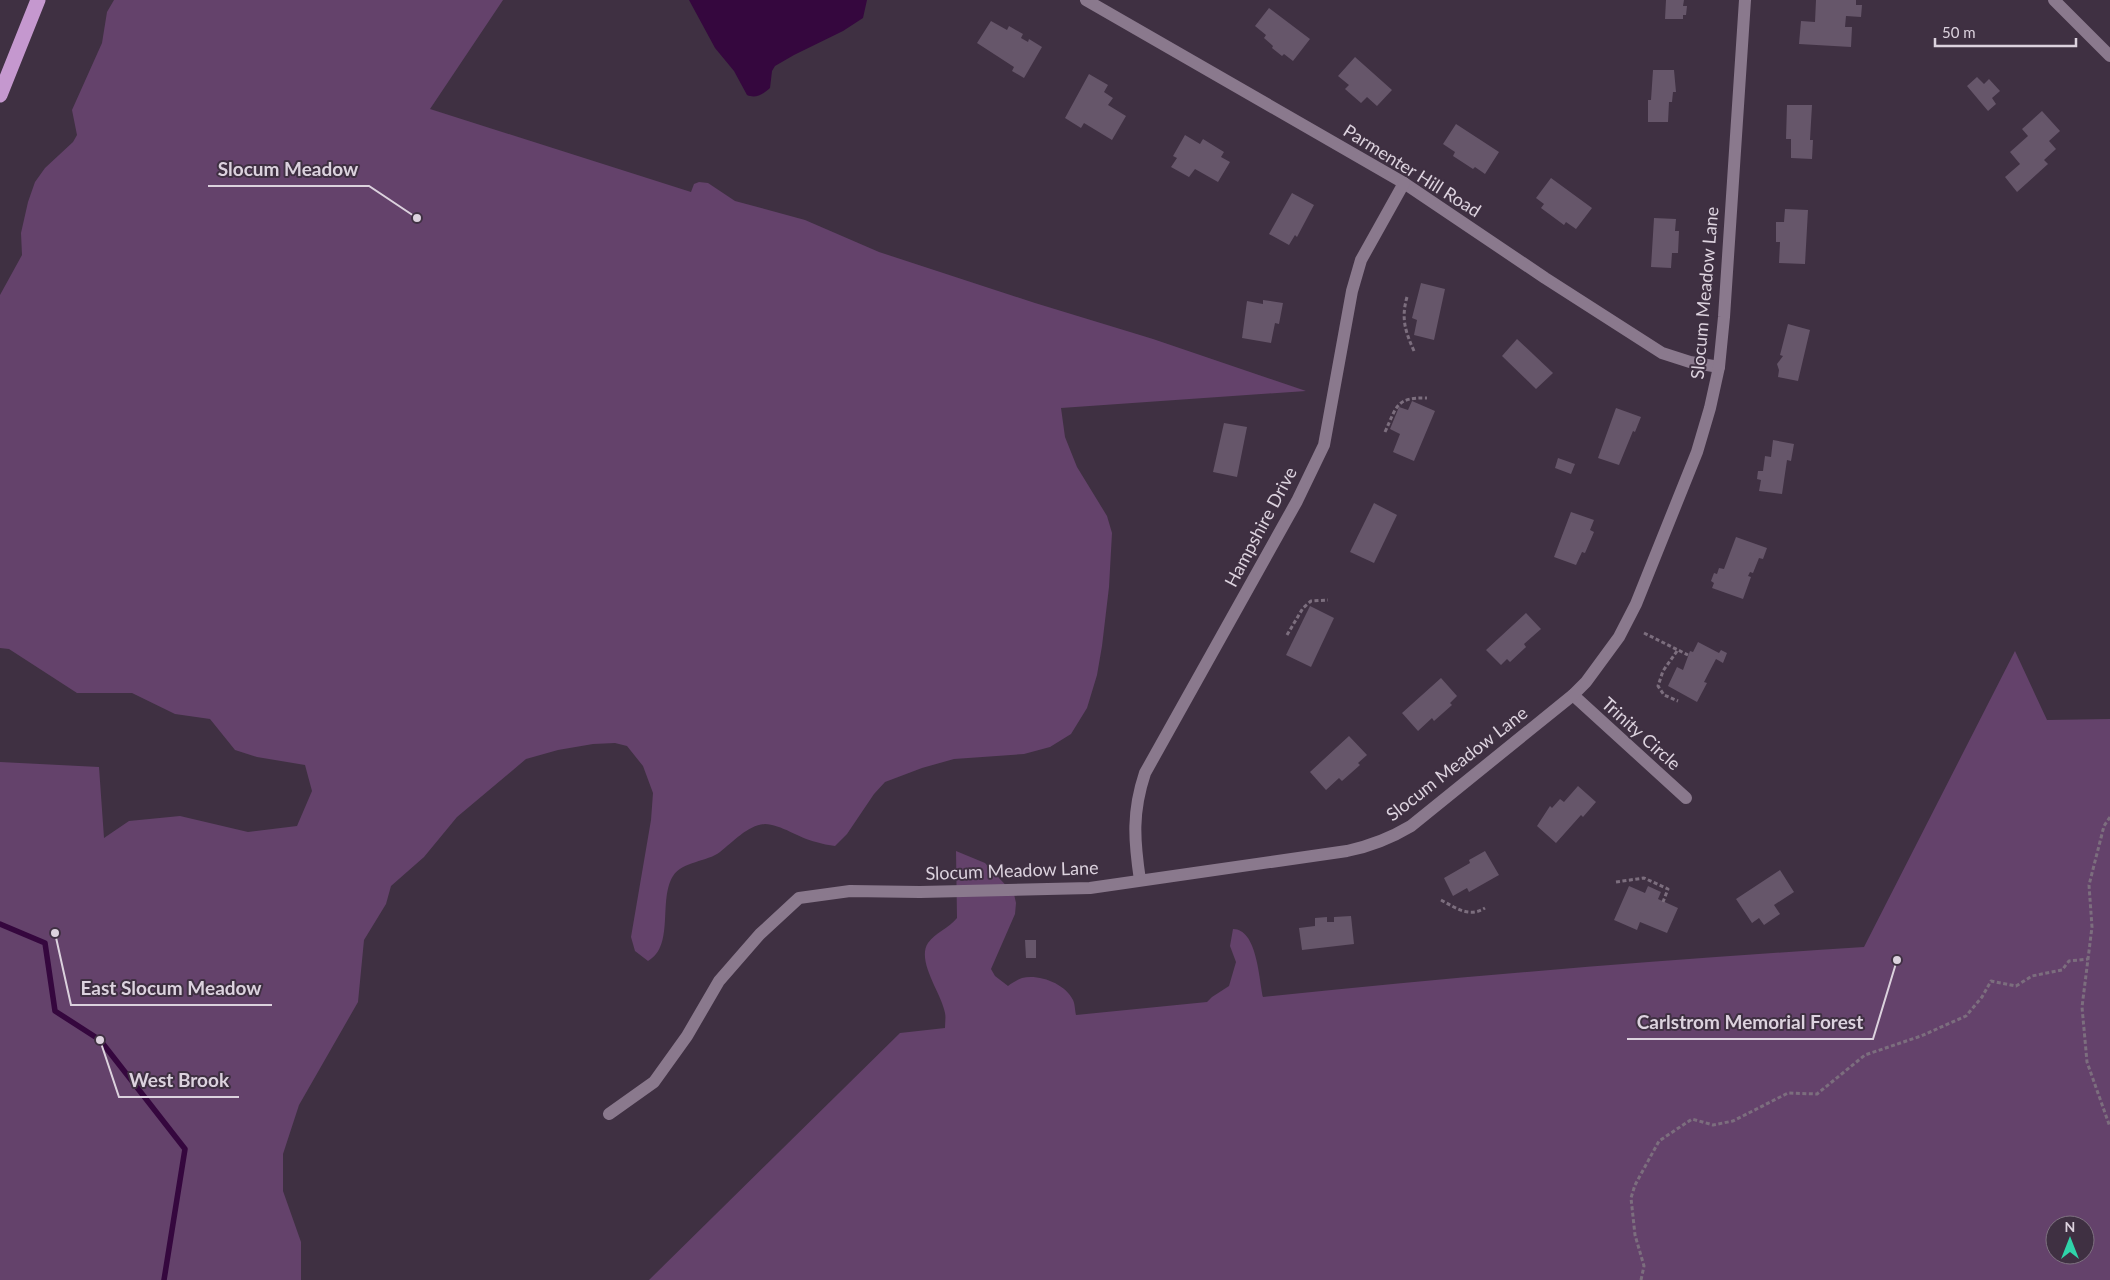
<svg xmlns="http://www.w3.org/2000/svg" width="2110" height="1280" font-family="Lato,sans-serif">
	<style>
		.green { fill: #64426b; fill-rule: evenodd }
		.water { fill: #35073e }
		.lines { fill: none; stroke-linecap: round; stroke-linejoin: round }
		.stream { stroke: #35073e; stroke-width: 5.5 }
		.building { fill: #66566a }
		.path { stroke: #7c6e7e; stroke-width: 3; stroke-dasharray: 4 2.5; stroke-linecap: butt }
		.minor { stroke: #8a798d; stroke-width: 12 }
		.highway { stroke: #c598cf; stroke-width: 15 }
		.labels { text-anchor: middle; stroke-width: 4; stroke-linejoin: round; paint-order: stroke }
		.street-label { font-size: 18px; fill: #dcd2de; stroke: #3f3042 }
		.leader { fill: none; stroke: #dcd2de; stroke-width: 2 }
		.callout-dot { fill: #dcd2de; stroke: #3f3042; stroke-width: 2 }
		.callout-label { font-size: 19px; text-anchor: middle; font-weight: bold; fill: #dcd2de; stroke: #3f3042; stroke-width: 4; stroke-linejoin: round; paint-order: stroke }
	</style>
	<rect width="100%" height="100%" fill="#3f3042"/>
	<g class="green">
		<path d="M114,0H503L430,109L691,192L694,184L699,182L708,183L735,201L805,220L879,252L1035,303L1153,339L1306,391L1061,408L1065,437L1077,467L1107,516L1112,533L1109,587L1102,646L1097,675L1087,708L1071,734L1050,747L1024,754L954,759L922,768L885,782L874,794L847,834L835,846C829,845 822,844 816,842C801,839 780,824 765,824C748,825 733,842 720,852C707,862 683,861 673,876C658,900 675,946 648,961L635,951L631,937L651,820L653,793L643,766L627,746L615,743L593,744L558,750L526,759L457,817L424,857L391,886L386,904L364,940L358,1002L299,1105L283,1154V1191L301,1242V1280H0V762L99,767L104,838L129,821L180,816L248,832L297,826L312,791L305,765L257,757L235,750L210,719L175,714L132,693H77L9,649L0,648V295L22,255L21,233L28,202L35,182L45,168L73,142L77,135L72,110L102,43L107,12Z"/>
		<path d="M2015,651L2047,720L2110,719V1280H649L900,1033L945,1028C945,1023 946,1017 945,1013C942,994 916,961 928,943C935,933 949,928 957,918L956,851L985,863L1014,894L1016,903L1015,914L991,969L995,976L1008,986C1012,983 1017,980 1022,978C1040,974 1065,984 1073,1000C1075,1004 1075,1011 1076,1015L1207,1002L1212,997L1229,986L1236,962L1230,946L1233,929C1257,929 1259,978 1263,997C1463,976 1663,960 1864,947ZM2055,1225H2085V1255H2055Z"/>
	</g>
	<path class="water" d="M689,0H867L863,18L843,31L794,55L775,66L772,71L770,88C763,94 756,99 747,95L734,71L715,48Z"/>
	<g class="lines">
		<polyline class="stream" points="0,924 45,943 55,1011 100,1040 185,1149 164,1280"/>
	</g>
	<g class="building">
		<polygon points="1666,0 1684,0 1683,6 1687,6 1686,15 1683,15 1683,19 1665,19"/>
		<polygon points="1816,0 1856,0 1856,5 1862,5 1861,17 1846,16 1845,27 1852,27 1851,47 1799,44 1801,21 1815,22"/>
		<polygon points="1269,8 1310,39 1293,61 1284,54 1282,56 1272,48 1273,46 1264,38 1266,35 1255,26"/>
		<polygon points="991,21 1007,30 1009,26 1023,34 1021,38 1028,42 1029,39 1042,47 1024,78 1012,71 1014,67 977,43"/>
		<polygon points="1355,57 1392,90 1377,106 1367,97 1361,103 1345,89 1349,85 1338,76"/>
		<polygon points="1653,70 1674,70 1676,92 1673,92 1672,102 1669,102 1668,122 1648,122 1648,100 1651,100"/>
		<polygon points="1089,74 1108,85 1104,92 1113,98 1108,105 1126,116 1112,140 1084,123 1081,128 1065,118"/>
		<polygon points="1977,77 1984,84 1989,79 2000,91 1992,98 1996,104 1988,111 1967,86"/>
		<polygon points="1787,105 1812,105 1810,140 1813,140 1812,159 1791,158 1791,139 1786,139"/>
		<polygon points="2042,111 2060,131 2049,141 2056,149 2044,160 2048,164 2017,192 2005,177 2020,164 2010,152 2028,136 2022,129"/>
		<polygon points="1456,124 1499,152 1485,174 1475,167 1473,169 1453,156 1455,152 1443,144"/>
		<polygon points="1185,135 1200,144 1203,139 1224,152 1221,157 1230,162 1218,182 1195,169 1189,177 1171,167 1177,158 1173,156"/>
		<polygon points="1551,178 1592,208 1576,229 1566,222 1564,225 1541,208 1544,204 1536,198"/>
		<polygon points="1292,193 1314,205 1297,237 1295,235 1289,245 1269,234"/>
		<polygon points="1785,209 1808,210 1805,264 1779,263 1780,242 1776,242 1776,222 1784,222"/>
		<polygon points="1654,218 1676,219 1675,231 1679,231 1678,253 1672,253 1671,268 1651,267"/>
		<polygon points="1421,283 1445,289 1434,340 1414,335 1417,320 1412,318"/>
		<polygon points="1263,300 1283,303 1279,324 1275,323 1271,343 1242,338 1247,301 1263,304"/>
		<polygon points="1788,324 1810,330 1798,381 1778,377 1779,370 1777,364 1783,356 1780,355"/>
		<polygon points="1517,339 1553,373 1536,389 1502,356"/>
		<polygon points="1412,401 1435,411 1414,461 1393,452 1400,434 1390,429 1399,407 1408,410"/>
		<polygon points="1616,408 1641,417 1635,432 1633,431 1619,465 1598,458"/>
		<polygon points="1224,423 1247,427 1237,477 1213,472"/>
		<polygon points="1773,440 1794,444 1791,461 1787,460 1782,494 1759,491 1761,480 1757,479 1758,471 1763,471 1765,456 1771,457"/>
		<polygon points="1558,458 1575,464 1571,474 1555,468"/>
		<polygon points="1374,503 1397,515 1374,563 1350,552"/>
		<polygon points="1571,512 1594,520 1590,530 1594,532 1585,553 1582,552 1576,565 1554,557"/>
		<polygon points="1736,537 1767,548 1763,559 1759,558 1753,573 1750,572 1748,576 1751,577 1743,599 1712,588 1714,583 1711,581 1714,573 1717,574 1719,568 1724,569"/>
		<polygon points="1310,606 1334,618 1311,667 1286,655"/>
		<polygon points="1526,613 1541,629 1524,644 1526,647 1510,662 1507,659 1501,665 1486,650"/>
		<polygon points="1698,642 1719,653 1721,650 1727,653 1723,663 1716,659 1704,682 1707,683 1697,702 1668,686 1677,667 1683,670 1690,651 1693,652"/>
		<polygon points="1441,678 1457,696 1450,703 1452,705 1434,721 1432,718 1418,731 1402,713"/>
		<polygon points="1349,736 1367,755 1358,763 1360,765 1342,781 1339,778 1326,790 1310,772"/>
		<polygon points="1578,786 1596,802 1583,817 1581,815 1556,843 1537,826 1550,806 1552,808 1560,799 1564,802"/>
		<polygon points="1485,851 1499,875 1469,892 1467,888 1453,896 1444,878 1470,863 1469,860"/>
		<polygon points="1780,870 1794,892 1774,905 1780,914 1764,925 1759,918 1752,923 1736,899"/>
		<polygon points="1629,886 1645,893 1648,886 1661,892 1658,899 1678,908 1667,933 1640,922 1637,930 1614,920"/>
		<polygon points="1351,916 1354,944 1302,950 1299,928 1315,926 1315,918 1327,917 1327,922 1334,922 1334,917"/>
		<polygon points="1025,940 1036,940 1036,958 1026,958"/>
	</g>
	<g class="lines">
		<g class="path">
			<path d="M1407,297C1401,318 1405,331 1414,351"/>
			<path d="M1385,432C1397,406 1396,397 1427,398"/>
			<polyline points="1644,633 1688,655"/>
			<polyline points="1287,635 1303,608 1311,601 1328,600"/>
			<polyline points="1677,651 1663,671 1658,686 1664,695 1678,701"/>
			<polyline points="2110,817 2104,826 2089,885 2092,927 2082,1007 2087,1062 2110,1127"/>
			<polyline points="1616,882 1644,878 1668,889 1663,902"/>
			<path d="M1441,900C1456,908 1469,918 1485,908"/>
			<polyline points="1641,1280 1644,1266 1635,1235 1631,1198 1635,1185 1659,1141 1692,1119 1713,1125 1733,1121 1788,1093 1817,1094 1865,1055 1921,1036 1966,1016 1982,997 1991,981 2016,986 2032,976 2062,970 2069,961 2088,959"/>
		</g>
		<g class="minor">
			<polyline points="1086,0 1404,183 1545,278 1662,353 1690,362 1719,367"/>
			<polyline points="2054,0 2110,56"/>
			<polyline points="1573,695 1686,798"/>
			<path d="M1140,880C1134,840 1132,812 1145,773L1297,501L1324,445L1352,291L1361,260L1404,183"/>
			<path d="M609,1114L654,1082L687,1036L719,981L760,934L799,898L850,891L920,892L1090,888L1347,851C1371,846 1391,838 1411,826L1573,695L1586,682L1619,637L1636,604L1697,452L1710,408L1719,367L1724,317L1745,0"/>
		</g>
		<polyline class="highway" points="0,95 38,0"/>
	</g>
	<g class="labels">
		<g class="street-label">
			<text transform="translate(1412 171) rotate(32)" y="6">Parmenter Hill Road</text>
			<text transform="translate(1705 293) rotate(-85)" y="6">Slocum Meadow Lane</text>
			<text transform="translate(1261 527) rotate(-62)" y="6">Hampshire Drive</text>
			<text transform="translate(1641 734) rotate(42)" y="6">Trinity Circle</text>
			<text transform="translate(1457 764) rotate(-38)" y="6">Slocum Meadow Lane</text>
			<text transform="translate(1012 871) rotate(-2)" y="6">Slocum Meadow Lane</text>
		</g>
	</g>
	<path class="leader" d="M417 218L369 186H208M55 933L71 1005H272M1897 960L1873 1039H1627M100 1040L119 1097H239"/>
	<g class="callout-dot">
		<circle cx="417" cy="218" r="5"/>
		<circle cx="55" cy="933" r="5"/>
		<circle cx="1897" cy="960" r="5"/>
		<circle cx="100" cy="1040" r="5"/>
	</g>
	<g class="callout-label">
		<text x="288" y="176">Slocum Meadow</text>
		<text x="171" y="995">East Slocum Meadow</text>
		<text x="1750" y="1029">Carlstrom Memorial Forest</text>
		<text x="179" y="1087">West Brook</text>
	</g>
	<g transform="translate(2070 1240)"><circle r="24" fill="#3f3042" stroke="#7e7180"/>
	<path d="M0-4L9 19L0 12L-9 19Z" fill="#30d4aa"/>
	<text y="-8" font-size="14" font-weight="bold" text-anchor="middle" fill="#dcd2de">N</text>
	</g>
	<path d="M1935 38v8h141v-8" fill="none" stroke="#dcd2de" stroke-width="2.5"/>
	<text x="1942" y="38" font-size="15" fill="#dcd2de" stroke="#3f3042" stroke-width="4" paint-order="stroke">50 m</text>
</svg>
